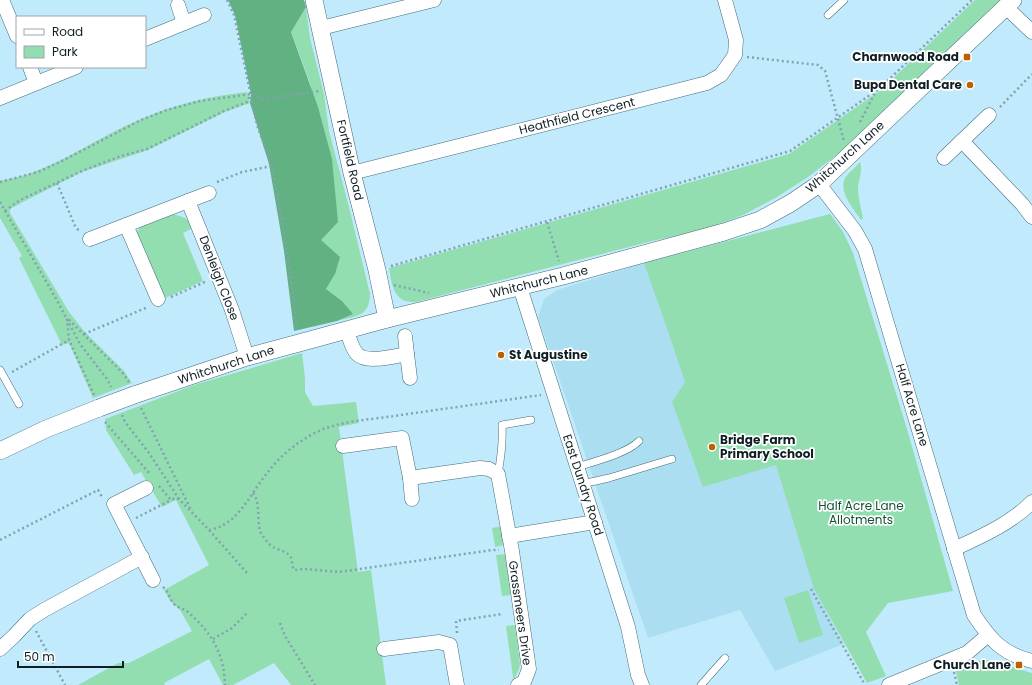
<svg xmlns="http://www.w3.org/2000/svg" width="1032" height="685" font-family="Poppins,sans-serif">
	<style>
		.built { fill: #acdef2 }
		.green { fill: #93deb0 }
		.forest { fill: #61b183 }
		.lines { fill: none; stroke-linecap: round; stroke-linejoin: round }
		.service-casing { stroke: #456b79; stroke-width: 8 }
		.minor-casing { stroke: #456b79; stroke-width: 15 }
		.tertiary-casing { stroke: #456b79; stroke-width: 18 }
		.path { stroke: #81a2af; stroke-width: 2.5; stroke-dasharray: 2 3; stroke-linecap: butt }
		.service { stroke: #fff; stroke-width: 7 }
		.minor { stroke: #fff; stroke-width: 14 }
		.tertiary { stroke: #fff; stroke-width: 17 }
		.tertiary-bridge-casing { stroke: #456b79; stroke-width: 18; stroke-linecap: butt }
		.tertiary-bridge { stroke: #fff; stroke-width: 17 }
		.poi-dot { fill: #bb6100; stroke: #fff; stroke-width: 1.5 }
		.labels { text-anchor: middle; stroke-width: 3.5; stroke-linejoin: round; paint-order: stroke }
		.poi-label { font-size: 12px; font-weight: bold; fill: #0f1f24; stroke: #fff; text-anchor: end }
		.street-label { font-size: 12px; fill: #0f1f24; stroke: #fff }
		.park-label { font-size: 12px; fill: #145132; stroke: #fff }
	</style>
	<rect width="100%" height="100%" fill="#c1ebfc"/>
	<polygon class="built" points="830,214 843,232 853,253 814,589 844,644 775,671 740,610 648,638 538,317 544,299 557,290 644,263"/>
	<g class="green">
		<path d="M975,0H1000L843,150L808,177L777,197L743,215L717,225L693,232L652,241L416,302C412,302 406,302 403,300C392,294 391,279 389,268L789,154L881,90Z"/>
		<path d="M306,7L310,38L324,94L329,131L349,207L370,294C370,317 355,316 337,321L352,314L342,301L326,289L335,274L321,240L311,86L291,31Z"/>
		<path d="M247,92L250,103L225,112L148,150L82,172L23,202L10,209V213L69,312L84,331L124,371L132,383L93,398L69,343L62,345L19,258L22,256L0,218V181C14,178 28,175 41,169C75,155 107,133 141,119C175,104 211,96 247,92Z"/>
		<path d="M860,162C863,170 859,179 858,187C858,198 861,208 863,218L861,220C854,209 838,192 845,178C849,172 856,167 860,162Z"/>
		<path d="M171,214C182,216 189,218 193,228L183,233L203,281L163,299L137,239V232L140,227Z"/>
		<polygon points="830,214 843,232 853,253 907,429 953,591 888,603 866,632 886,676 867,683 814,589 776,465 703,487 672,402 685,382 670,337 644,263"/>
		<polygon points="302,353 305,378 305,392 313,406 356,402 359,423 339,427 358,572 371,570 386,685 291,685 274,663 233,685 223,685 209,659 164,683 165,685 78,685 118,663 129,663 192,631 180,610 170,601 164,590 209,565 176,500 162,507 141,472 134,475 106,430 105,419 194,385"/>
		<polygon points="502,526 504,545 495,547 492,528"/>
		<polygon points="505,554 511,595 502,596 496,555"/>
		<polygon points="808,590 823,635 799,643 784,598"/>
		<polygon points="515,625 520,664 519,669 514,679 513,677 506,626"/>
		<polygon points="988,660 1032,673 1032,685 959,685 955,666 974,661"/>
	</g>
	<polygon class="forest" points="228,0 304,0 306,7 291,32 318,107 332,159 338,222 321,240 340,257 335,274 326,289 342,301 353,314 337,321 294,331 284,251 269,164 250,103 251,94 247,74 235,15"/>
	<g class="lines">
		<defs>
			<g id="service">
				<polyline points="828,15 844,0"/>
				<polyline points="0,370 19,404"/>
				<path d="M577,467C593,462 628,453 639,441"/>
				<path d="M498,474C501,458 503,442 502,425L531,420"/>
				<polyline points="582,484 609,478 672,459"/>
				<polyline points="701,685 725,658"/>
			</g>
			<g id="minor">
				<polyline points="2,0 17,36"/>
				<polyline points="178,5 184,23"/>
				<polyline points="1006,7 1032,32"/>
				<polyline points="321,28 434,0"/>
				<polyline points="145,39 204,15"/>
				<polyline points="30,67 36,83"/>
				<polyline points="0,98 76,67"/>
				<polyline points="962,141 1022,204 1032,217"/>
				<polyline points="944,158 989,115"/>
				<polyline points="352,173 707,83 721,75 735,55 736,40 725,0"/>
				<path d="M819,184L855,231L865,249L974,615C990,639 1002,654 1032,661"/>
				<polyline points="188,201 209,193"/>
				<polyline points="126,225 158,299"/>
				<polyline points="90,239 188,201 232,310 247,357"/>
				<polyline points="520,287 628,627 638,675 642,685"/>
				<path d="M347,330C349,338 352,348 357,354C367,364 394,356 407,354L410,378"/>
				<polyline points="405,336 407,354"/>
				<polyline points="343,446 402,438 410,478 480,468 489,469 498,474 512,551 529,669 524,682 518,685"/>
				<polyline points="410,478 412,499"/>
				<polyline points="146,488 114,504 153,580"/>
				<polyline points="509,536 595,522"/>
				<path d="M954,549C982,536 1010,524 1032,502"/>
				<polyline points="0,649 14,636 30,619 44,610 142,557"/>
				<polyline points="384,649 439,642 450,645 457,685"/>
				<polyline points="889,685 967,653 988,635"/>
			</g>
			<g id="tertiary">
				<polyline points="314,0 352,173 377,270 387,319"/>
				<polyline points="134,395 247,357 299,343 387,319 563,276 724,232 760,220 791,203 819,184 1013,0"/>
				<polyline points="0,451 46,429 99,408"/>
			</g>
		</defs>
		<use href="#service" class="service-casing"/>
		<use href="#minor" class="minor-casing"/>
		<use href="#tertiary" class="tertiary-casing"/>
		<g class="path">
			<polyline points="227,0 234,15 257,125 272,166 287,250 297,329"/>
			<polyline points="747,57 818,65 825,71 844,141"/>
			<polyline points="1000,107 1032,74"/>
			<polyline points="860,122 875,93"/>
			<polyline points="0,182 38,172 62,161 141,120 167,110 200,101 251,94 263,99 320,91"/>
			<polyline points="217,182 242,172 272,166"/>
			<polyline points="57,183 75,226 79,231"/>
			<polyline points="0,202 54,295 80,344 107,379 111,387"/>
			<polyline points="5,211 20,200 82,171 118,157 147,149 224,111 247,102 251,94"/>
			<polyline points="547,222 559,261"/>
			<polyline points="391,266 790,151 880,88 972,0"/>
			<polyline points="394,285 429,293"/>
			<polyline points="171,297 207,281"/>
			<polyline points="84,334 148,307"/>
			<polyline points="12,372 69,340"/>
			<polyline points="94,395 69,340 67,318 122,372 129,382"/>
			<polyline points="141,408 191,510"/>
			<polyline points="122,415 125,422 149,453 179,499 209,530 247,573"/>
			<polyline points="105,422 150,474"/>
			<polyline points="159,486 171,500 175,498 179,499"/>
			<path d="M253,493C262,505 255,522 262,535C265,539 268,544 273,547C278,550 288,551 291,558C292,561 292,566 294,570L305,569L339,572L492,550H499"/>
			<polyline points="136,518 171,500"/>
			<path d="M209,530C239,525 250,493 268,472C279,457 295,444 311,435C335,421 367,420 394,416C443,409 492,402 541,395"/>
			<polyline points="0,540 98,490 102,497"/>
			<path d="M163,587C169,592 170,600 175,605C179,608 185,609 189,613C212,633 224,654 225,685"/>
			<polyline points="811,589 865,685"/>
			<polyline points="280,623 285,636 315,685"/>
			<polyline points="36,631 65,685"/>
			<polyline points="457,633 456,621 502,614"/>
			<polyline points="213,639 232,628 247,613"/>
			<polyline points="954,672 957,685"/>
		</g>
		<use href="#service" class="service"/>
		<use href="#minor" class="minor"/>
		<use href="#tertiary" class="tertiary"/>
		<defs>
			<polyline id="tertiary-bridge" points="99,408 134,395"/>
		</defs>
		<use href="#tertiary-bridge" class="tertiary-bridge-casing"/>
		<use href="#tertiary-bridge" class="tertiary-bridge"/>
	</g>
	<g class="poi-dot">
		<rect x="963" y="53" width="8" height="8" rx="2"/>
		<circle cx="970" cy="85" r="4"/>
		<circle cx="501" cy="355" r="4"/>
		<circle cx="712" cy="447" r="4"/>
		<rect x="1015" y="661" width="8" height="8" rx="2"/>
	</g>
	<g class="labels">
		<g class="poi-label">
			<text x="959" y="61">Charnwood Road</text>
			<text x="962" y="89">Bupa Dental Care</text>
			<text x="509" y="359" text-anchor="start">St Augustine</text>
			<text x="720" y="444" text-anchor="start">Bridge Farm<tspan x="720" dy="14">Primary School</tspan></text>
			<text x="1011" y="669">Church Lane</text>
		</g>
		<g class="street-label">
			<text transform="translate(577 116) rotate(-14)" y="4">Heathfield Crescent</text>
			<text transform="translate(845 157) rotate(-42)" y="4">Whitchurch Lane</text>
			<text transform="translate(350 160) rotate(77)" y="4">Fortfield Road</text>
			<text transform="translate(219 278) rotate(69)" y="4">Denleigh Close</text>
			<text transform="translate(539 282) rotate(-14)" y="4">Whitchurch Lane</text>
			<text transform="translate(226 365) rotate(-18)" y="4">Whitchurch Lane</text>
			<text transform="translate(912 405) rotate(73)" y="4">Half Acre Lane</text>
			<text transform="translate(583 485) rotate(72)" y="4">East Dundry Road</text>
			<text transform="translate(520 613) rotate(82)" y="4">Grassmeers Drive</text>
		</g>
		<g class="park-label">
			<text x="861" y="510">Half Acre Lane<tspan x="861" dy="14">Allotments</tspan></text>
		</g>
	</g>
	<rect x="16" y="16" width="130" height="52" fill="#ffffff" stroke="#9fa5a7"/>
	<rect x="24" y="29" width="20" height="6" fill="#ffffff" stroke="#9fa5a7"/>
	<text x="52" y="36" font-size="12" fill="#0f1f24">Road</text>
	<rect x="24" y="46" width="20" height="12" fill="#93deb0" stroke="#9fa5a7"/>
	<text x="52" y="56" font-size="12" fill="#0f1f24">Park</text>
	<path d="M18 661v6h105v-6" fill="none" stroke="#0f1f24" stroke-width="2"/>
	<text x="24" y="661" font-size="12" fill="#0f1f24" stroke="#ffffff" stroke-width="3" paint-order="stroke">50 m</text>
</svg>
